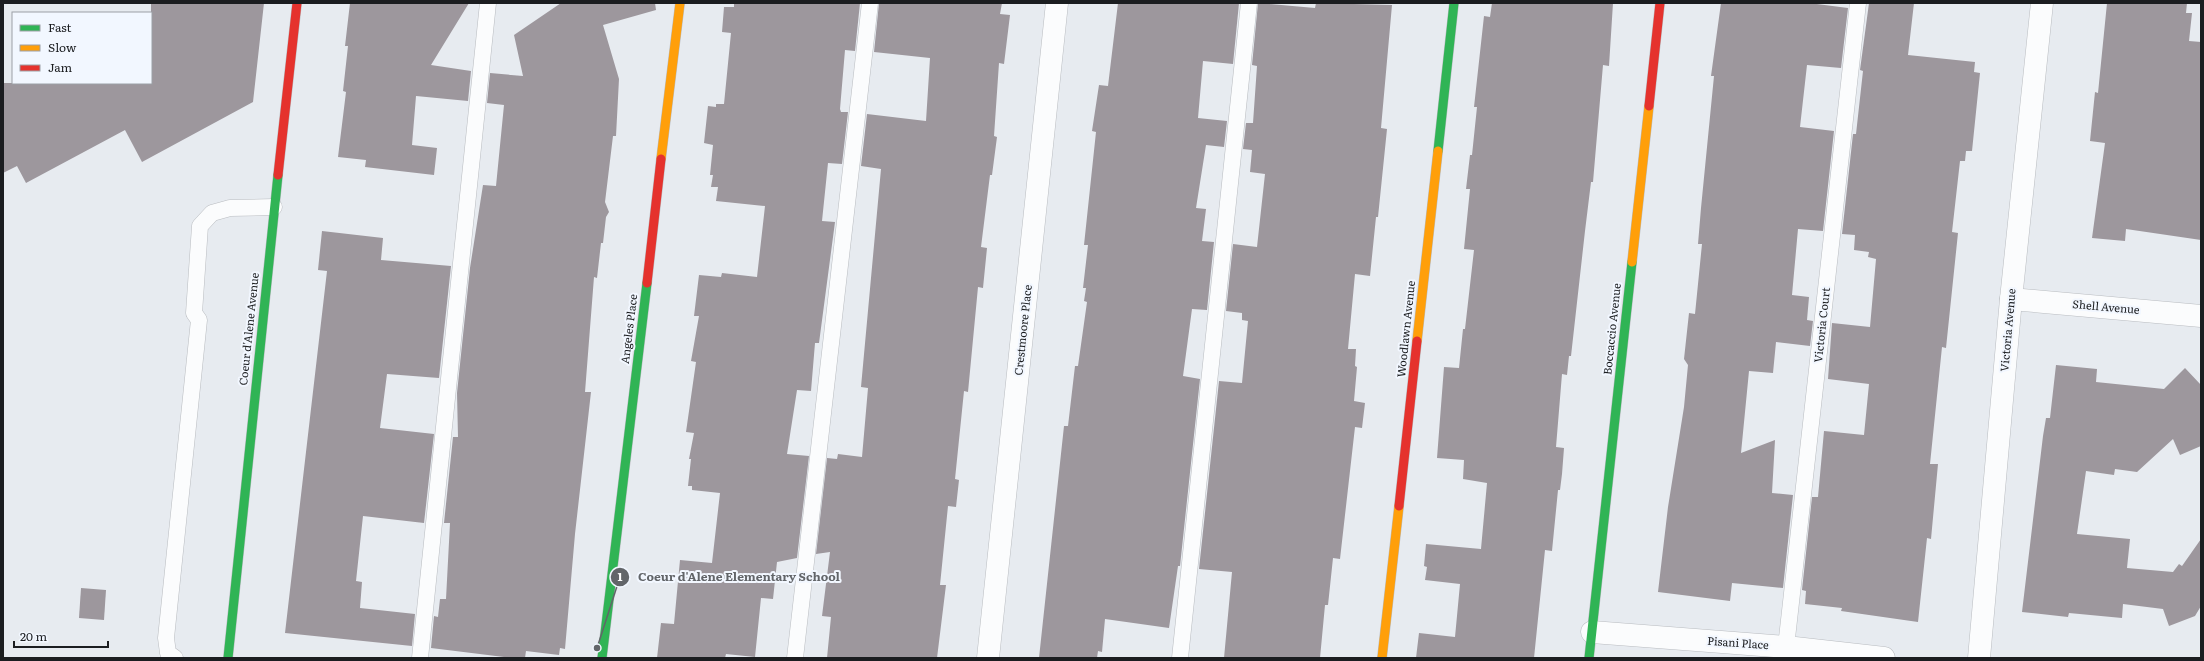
<svg xmlns="http://www.w3.org/2000/svg" width="2204" height="661" font-family="Literata,serif">
	<style>
		.building { fill: #9d979d }
		.lines { fill: none; stroke-linecap: round; stroke-linejoin: round }
		.lane-casing { stroke: #b9bcc0; stroke-width: 17 }
		.street-casing { stroke: #b9bcc0; stroke-width: 23 }
		.fast-casing { stroke: #b9bcc0; stroke-width: 10 }
		.slow-casing { stroke: #b9bcc0; stroke-width: 10 }
		.jam-casing { stroke: #b9bcc0; stroke-width: 10 }
		.lane { stroke: #fbfcfd; stroke-width: 16 }
		.street { stroke: #fbfcfd; stroke-width: 22 }
		.fast { stroke: #30b455; stroke-width: 9 }
		.slow { stroke: #ff9f0a; stroke-width: 9 }
		.jam { stroke: #e5322d; stroke-width: 9 }
		.labels { text-anchor: middle; stroke-width: 4; stroke-linejoin: round; paint-order: stroke }
		.street-label { font-size: 11px; fill: #1b1d20; stroke: #f2f7ff }
		.leader { fill: none; stroke: #626569; stroke-width: 1.5 }
		.callout-dot { fill: #626569; stroke: #f2f7ff; stroke-width: 1.5 }
		.mark-label { font-size: 12px; text-anchor: middle; font-weight: bold; fill: #fff }
		.callout-label { font-size: 12px; text-anchor: middle; font-weight: bold; fill: #626569; stroke: #f2f7ff; stroke-width: 4; stroke-linejoin: round; paint-order: stroke }
	</style>
	<rect width="100%" height="100%" fill="#e7ebf0"/>
	<g class="building">
		<polygon points="151,3 264,3 253,102 142,162 125,130 26,183 17,166 3,173 3,83 151,83"/>
		<polygon points="350,3 469,3 431,65 471,71 468,101 416,96 412,145 437,148 434,175 365,167 366,160 338,157 346,92 343,91 348,46 345,46"/>
		<polygon points="561,3 655,3 656,10 603,25 619,79 616,136 613,136 605,202 609,212 606,217 603,243 601,243 597,278 594,277 585,392 591,392 575,534 565,649 560,648 559,655 526,651 525,658 513,658 431,648 434,616 438,617 440,599 446,599 450,523 444,523 453,437 458,437 457,393 470,268 483,185 496,186 504,105 487,103 490,73 523,76 514,35"/>
		<polygon points="734,3 860,3 855,51 845,50 840,109 841,112 848,112 842,164 828,163 822,221 835,222 819,343 815,343 811,391 797,390 787,454 809,456 797,558 777,562 773,599 761,598 755,657 726,654 725,658 657,658 661,623 674,624 680,560 712,563 720,493 692,490 692,486 688,486 691,459 689,459 694,433 686,432 696,362 691,361 699,316 694,316 699,275 721,277 722,273 757,277 765,206 716,201 718,187 711,187 713,175 710,175 713,145 704,143 708,106 716,107 716,104 724,104 731,33 722,32 724,7 734,7"/>
		<polygon points="879,3 1002,3 1000,14 1010,15 1004,64 999,63 994,136 997,137 992,175 990,175 981,247 987,248 983,288 978,287 968,392 964,391 955,479 959,480 956,507 948,506 940,585 946,585 937,658 827,658 831,617 822,616 830,552 816,554 827,458 837,459 838,454 862,457 868,388 861,387 881,169 861,166 867,114 926,121 930,58 874,52"/>
		<polygon points="1118,3 1239,3 1233,64 1203,61 1198,118 1227,121 1224,147 1206,145 1196,208 1206,209 1202,241 1214,242 1207,310 1192,309 1183,376 1200,379 1180,566 1178,566 1169,628 1105,619 1102,652 1098,651 1097,658 1039,658 1064,426 1068,426 1075,366 1078,366 1087,302 1084,301 1086,288 1083,288 1088,245 1084,245 1096,132 1092,131 1099,85 1108,86"/>
		<polygon points="1258,3 1315,8 1316,3 1392,5 1381,128 1387,129 1378,217 1376,217 1370,276 1355,274 1348,349 1356,349 1355,366 1357,367 1354,401 1365,403 1362,428 1355,427 1340,559 1333,558 1328,605 1325,605 1320,658 1224,658 1232,572 1199,569 1219,381 1242,383 1248,321 1242,320 1242,313 1226,311 1233,244 1257,247 1265,174 1250,172 1252,150 1243,149 1246,123 1253,123 1257,66 1252,65"/>
		<polygon points="1492,3 1613,3 1609,66 1603,65 1593,182 1591,182 1585,231 1571,356 1569,356 1567,375 1562,374 1556,447 1564,448 1562,474 1560,490 1558,490 1552,551 1545,550 1534,658 1416,658 1419,633 1455,637 1460,584 1425,580 1427,567 1424,566 1426,544 1481,549 1487,483 1463,479 1464,460 1437,458 1444,367 1459,368 1463,329 1465,329 1474,250 1464,249 1470,189 1466,189 1470,155 1472,155 1477,107 1474,107 1484,16 1490,17"/>
		<polygon points="1721,3 1809,3 1848,8 1841,68 1807,65 1800,127 1834,131 1823,231 1798,229 1792,295 1809,297 1807,320 1813,321 1810,346 1776,342 1773,373 1749,371 1741,453 1775,440 1772,493 1793,495 1783,588 1732,583 1730,601 1658,592 1668,507 1684,407 1688,365 1684,359 1689,313 1695,314 1702,244 1698,244 1701,208 1714,76 1711,76"/>
		<polygon points="1869,3 1914,3 1908,55 1975,62 1974,72 1980,73 1972,151 1966,151 1965,161 1960,161 1952,232 1958,233 1946,348 1942,347 1930,464 1938,464 1931,539 1927,538 1918,622 1841,611 1842,608 1805,604 1806,591 1802,590 1812,497 1818,497 1824,431 1864,435 1869,384 1828,379 1832,323 1870,327 1876,259 1868,257 1869,252 1854,250 1855,235 1842,234 1853,134 1856,134 1863,71 1860,70"/>
		<polygon points="2107,3 2187,3 2186,13 2192,13 2189,41 2201,42 2201,240 2126,229 2125,241 2092,238 2105,143 2090,141 2095,92 2098,93"/>
		<polygon points="322,231 383,238 381,260 451,266 439,378 387,374 380,428 434,434 424,523 363,516 356,581 362,582 360,608 415,614 412,646 285,633 327,271 318,270"/>
		<polygon points="2056,365 2097,369 2096,382 2164,389 2185,368 2201,385 2201,446 2180,455 2173,439 2137,472 2115,469 2114,475 2086,471 2077,534 2130,539 2127,568 2173,572 2179,564 2182,566 2201,539 2201,606 2195,616 2169,626 2163,609 2123,604 2122,618 2069,613 2068,617 2022,612 2043,436 2046,418 2050,418"/>
		<polygon points="81,588 106,590 104,620 79,618"/>
	</g>
	<g class="lines">
		<defs>
			<g id="lane">
				<polyline points="1786,647 1858,3"/>
				<polyline points="175,658 168,653 166,638 199,320 194,313 200,226 212,213 230,208 274,207"/>
				<polyline points="420,658 488,3"/>
				<polyline points="795,658 870,3"/>
				<polyline points="1180,658 1249,3"/>
			</g>
			<g id="street">
				<polyline points="2011,299 2201,316"/>
				<polyline points="1592,632 1786,647 1884,658"/>
				<polyline points="988,658 1057,3"/>
				<polyline points="1979,658 2011,299 2042,3"/>
			</g>
			<g id="fast">
				<polyline points="1438,151 1454,3"/>
				<polyline points="228,658 278,175"/>
				<polyline points="602,658 647,283"/>
				<polyline points="1589,658 1632,262"/>
			</g>
			<g id="slow">
				<polyline points="661,159 680,3"/>
				<polyline points="1632,262 1649,106"/>
				<polyline points="1417,341 1438,151"/>
				<polyline points="1382,658 1399,506"/>
			</g>
			<g id="jam">
				<polyline points="1649,106 1660,3"/>
				<polyline points="278,175 297,3"/>
				<polyline points="647,283 661,159"/>
				<polyline points="1399,506 1417,341"/>
			</g>
		</defs>
		<use href="#lane" class="lane-casing"/>
		<use href="#street" class="street-casing"/>
		<use href="#fast" class="fast-casing"/>
		<use href="#slow" class="slow-casing"/>
		<use href="#jam" class="jam-casing"/>
		<use href="#lane" class="lane"/>
		<use href="#street" class="street"/>
		<use href="#fast" class="fast"/>
		<use href="#slow" class="slow"/>
		<use href="#jam" class="jam"/>
	</g>
	<g class="labels">
		<g class="street-label">
			<text transform="translate(2106 307) rotate(5)" y="4">Shell Avenue</text>
			<text transform="translate(1822 325) rotate(-84)" y="4">Victoria Court</text>
			<text transform="translate(249 329) rotate(-84)" y="4">Coeur d'Alene Avenue</text>
			<text transform="translate(629 329) rotate(-83)" y="4">Angeles Place</text>
			<text transform="translate(1406 329) rotate(-84)" y="4">Woodlawn Avenue</text>
			<text transform="translate(1612 329) rotate(-84)" y="4">Boccaccio Avenue</text>
			<text transform="translate(1023 330) rotate(-84)" y="4">Crestmoore Place</text>
			<text transform="translate(2008 330) rotate(-85)" y="4">Victoria Avenue</text>
			<text transform="translate(1738 643) rotate(4)" y="4">Pisani Place</text>
		</g>
	</g>
	<path class="leader" d="M597 648L620 577"/>
	<g class="callout-dot">
		<circle cx="597" cy="648" r="4"/>
		<circle cx="620" cy="577" r="10"/>
	</g>
	<g class="mark-label">
		<text x="620" y="581">1</text>
	</g>
	<g class="callout-label">
		<text x="739" y="581">Coeur d'Alene Elementary School</text>
	</g>
	<rect width="2204" height="661" fill="none" stroke="#1b1d20" stroke-width="8"/>
	<rect x="12" y="12" width="140" height="72" fill="#f2f7ff" stroke="#9ca0a6"/>
	<rect x="20" y="25" width="20" height="6" fill="#30b455" stroke="#9ca0a6"/>
	<text x="48" y="32" font-size="12" fill="#1b1d20">Fast</text>
	<rect x="20" y="45" width="20" height="6" fill="#ff9f0a" stroke="#9ca0a6"/>
	<text x="48" y="52" font-size="12" fill="#1b1d20">Slow</text>
	<rect x="20" y="65" width="20" height="6" fill="#e5322d" stroke="#9ca0a6"/>
	<text x="48" y="72" font-size="12" fill="#1b1d20">Jam</text>
	<path d="M14 641v6h94v-6" fill="none" stroke="#1b1d20" stroke-width="2"/>
	<text x="20" y="641" font-size="12" fill="#1b1d20" stroke="#f2f7ff" stroke-width="3" paint-order="stroke">20 m</text>
</svg>
